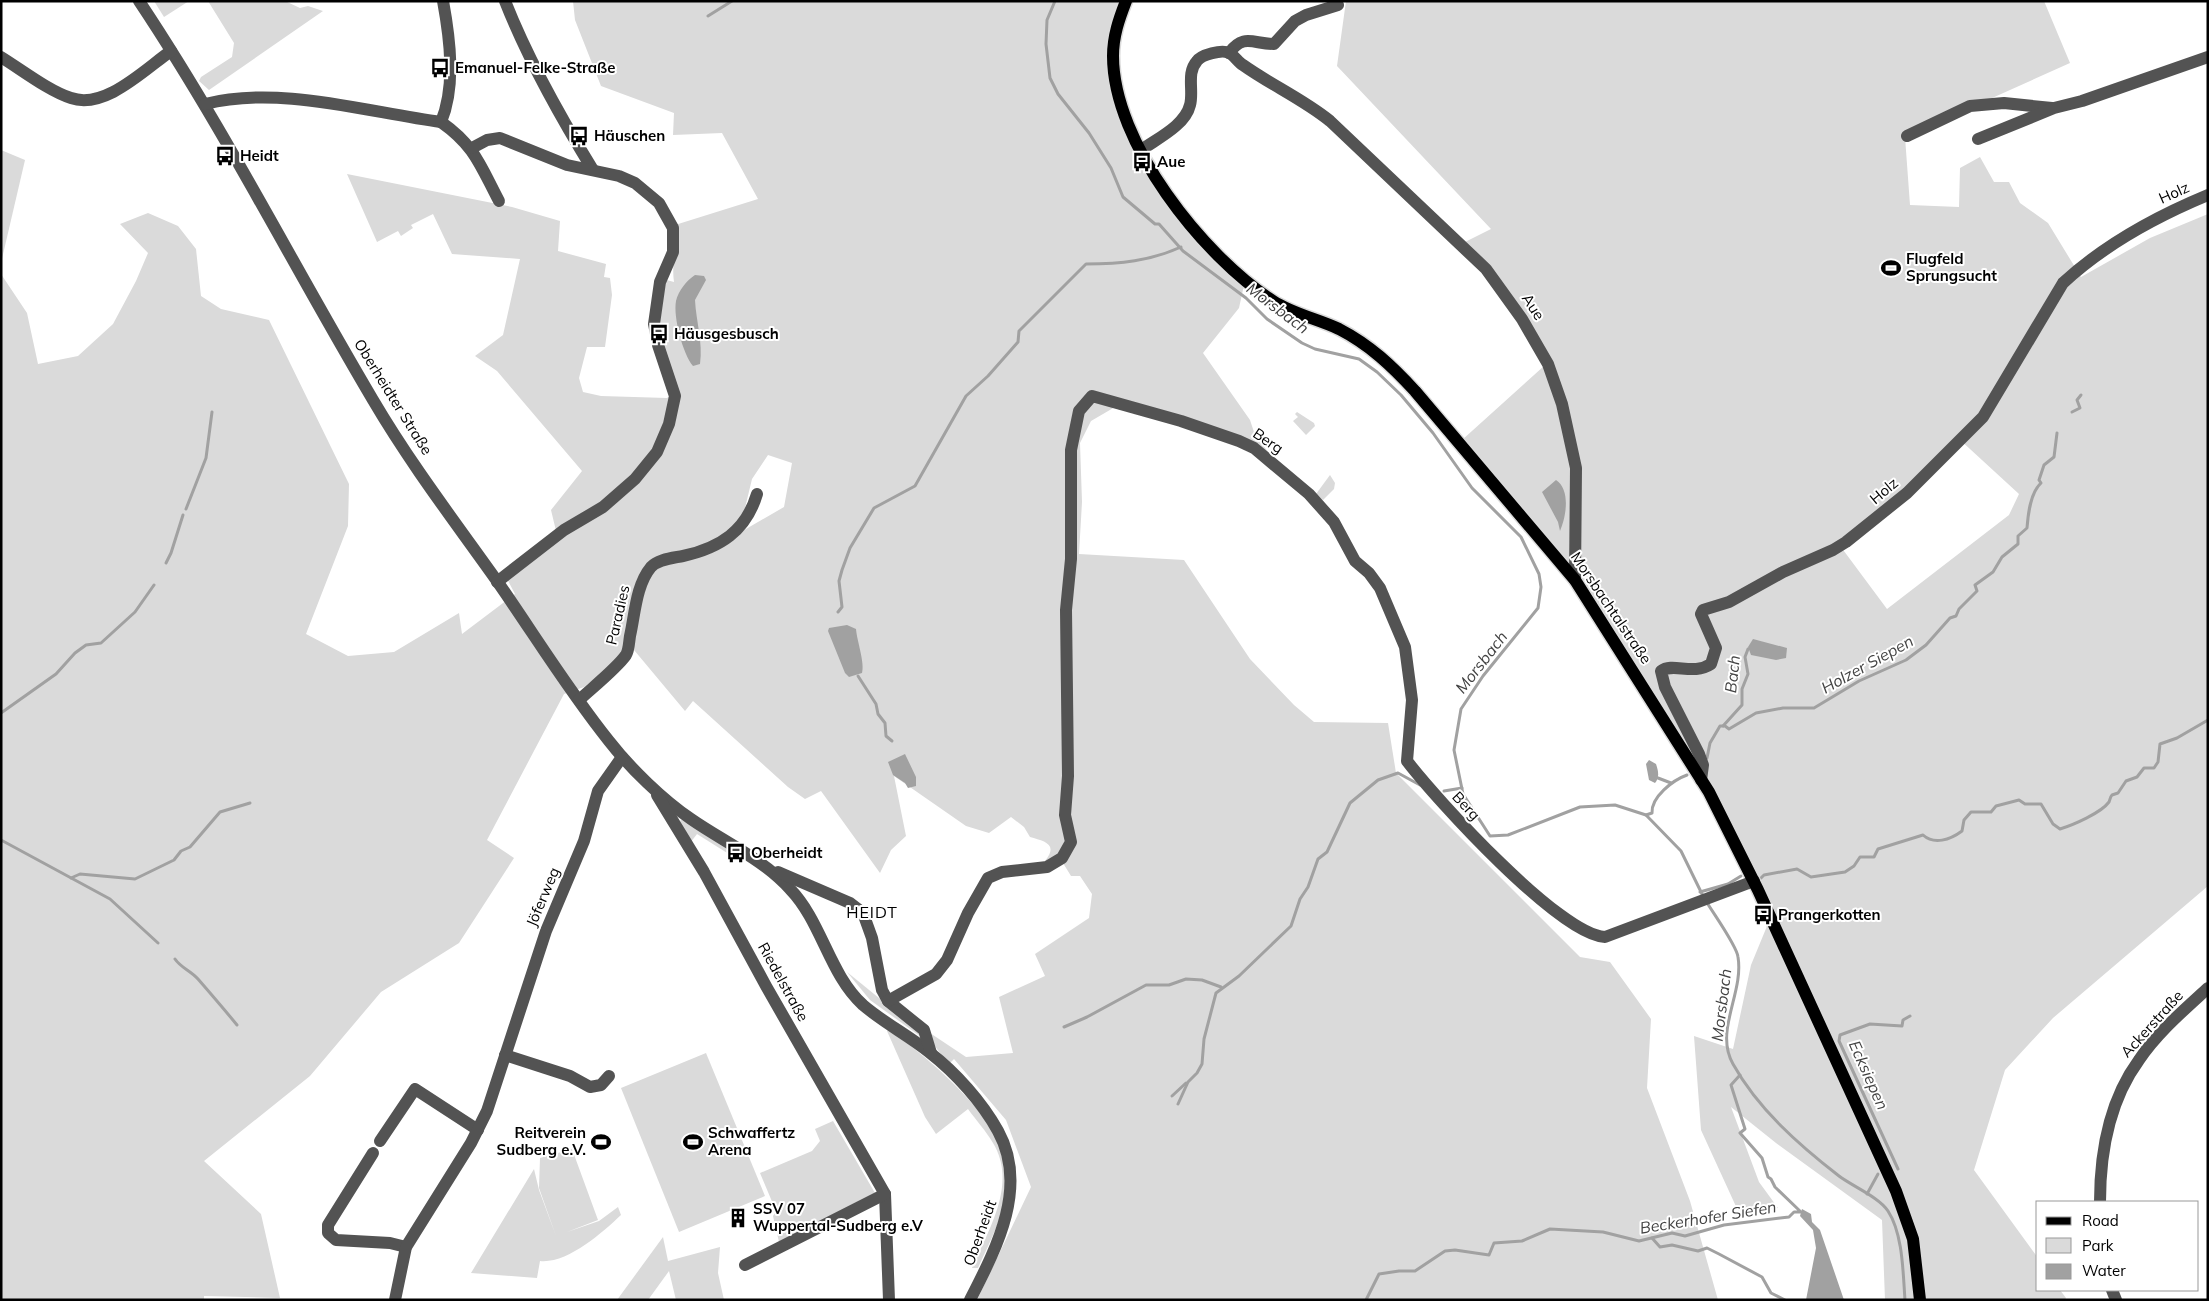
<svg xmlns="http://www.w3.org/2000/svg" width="2209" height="1301" font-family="Mulish,sans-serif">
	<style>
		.green { fill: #dadada; fill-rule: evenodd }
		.water { fill: #a1a1a1 }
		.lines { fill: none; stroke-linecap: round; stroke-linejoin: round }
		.stream { stroke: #a1a1a1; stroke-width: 3 }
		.major-casing { stroke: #dbdbdb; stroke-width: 15 }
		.minor { stroke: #535353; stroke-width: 12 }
		.major { stroke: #000; stroke-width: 12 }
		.labels { text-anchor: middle; stroke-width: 4; stroke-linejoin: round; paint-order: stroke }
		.poi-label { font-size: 15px; font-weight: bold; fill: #000; stroke: #fff; text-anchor: start }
		.street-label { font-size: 15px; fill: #000; stroke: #fff }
		.water-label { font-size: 16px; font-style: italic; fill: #424242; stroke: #fff }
		.neighbourhood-label { font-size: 16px; letter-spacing: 1px; fill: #000; stroke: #fff }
	</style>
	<rect width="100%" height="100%" fill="#fff"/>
	<g class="green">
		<polygon points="154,1 189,1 164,17"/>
		<polygon points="208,1 285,1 300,8 308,6 323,11 209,90 199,81 201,77 232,57 234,43"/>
		<path d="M573,1H1122L1110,45L1139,152L1244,285L1239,308L1203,353L1250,420L1255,435L1277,463L1254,446L1115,407L1091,421L1080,443L1082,502L1079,554L1184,560L1250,659L1294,705L1314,722L1388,723L1396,773L1580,957L1610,962L1651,1019L1647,1088L1690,1201L1718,1300H977L1031,1187L1006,1120L954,1059L950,1063C940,1053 933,1047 930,1033L966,1057L1013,1053L999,997L1045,976L1035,954L1089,918L1092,894L1080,876H1071L1063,863L1045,861C1059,844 1044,841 1030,837L1024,827L1011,817L989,833L966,826L894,776L906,836L891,850L880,873L821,791L805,799L788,787L693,701L685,711L634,650L584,687L564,694L487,840L514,858L459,943L381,992L310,1076L204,1161L261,1214L280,1298L204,1296V1300H1V274L27,313L38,364L78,356L113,324L136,281L148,253L120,224L148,213L178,226L196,249L201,296L221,309L269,320L349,484L348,526L306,634L348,656L394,652L459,613L462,634L515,594L504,573L557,535L551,510L582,471L497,371L475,356L503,335L520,259L452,254L433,214L411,225L413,228L401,236L398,231L377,242L347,174L512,207L560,221L558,251L606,264L604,277L610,278L612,295L605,347H587L579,378L583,392L601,396L667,398L670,396L657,332L663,279L674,282C671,263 678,245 675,225L758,199L722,133L673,135L674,113L601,86L575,20ZM768,455L792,463L784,507L739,533L752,479Z"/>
		<path d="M1346,1H2044L2070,63L1905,137L1910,205L1959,207L1960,168L1980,157L1994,182H2009L2020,203L2048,223L2081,277L2150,238L2208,214V886L2053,1018L2005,1070L1974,1170L2038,1258V1290H2060L2066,1298L2065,1300H1885L1882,1220L1776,1143L1731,1107L1759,1182L1778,1208L1739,1213L1701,1130L1694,1036L1733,1049L1751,965L1772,914L1578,577L1462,440L1544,366L1524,318L1461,244L1491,229L1337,66ZM1958,438L2019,494L2009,515L1887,609L1838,543L1873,518Z"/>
		<polygon points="1,150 25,160 1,263"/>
		<polygon points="1297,412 1314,423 1315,426 1306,435 1293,421 1298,417 1295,414"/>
		<polygon points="1330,475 1335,483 1334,489 1323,500 1316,494"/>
		<polygon points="682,819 734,853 732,856 697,834 690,843 680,821"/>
		<polygon points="847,972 906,1020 924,1039 870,1000"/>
		<path d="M889,1029C931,1061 1010,1123 1008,1182C1007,1209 989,1244 978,1268H972C988,1231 1018,1184 993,1143C986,1131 976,1120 968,1109L936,1134L925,1117L887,1031Z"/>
		<polygon points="706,1053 765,1196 679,1232 621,1088"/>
		<polygon points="833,1121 875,1193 779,1242 773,1216 776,1211 760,1173 812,1151 820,1141 815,1129"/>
		<path d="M572,1149L598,1220L567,1232L599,1221L618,1207L621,1215C602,1233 567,1264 540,1261L537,1278L471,1273L534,1169L539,1190L556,1236L539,1188L540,1158Z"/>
		<polygon points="663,1237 668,1261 720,1247 718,1273 724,1300 676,1300 669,1271 648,1300 617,1300"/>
	</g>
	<g class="water">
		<path d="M695,275L704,276L706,280L695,300C696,321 703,342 700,364L693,366C683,354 673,317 676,301C678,291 687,280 695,275Z"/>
		<path d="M1556,480C1571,490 1566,517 1560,531L1558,522L1542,492Z"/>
		<path d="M847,625L856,629C857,641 865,663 862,673L849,677L845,673L828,631L829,628Z"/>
		<polygon points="1753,639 1787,648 1786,658 1776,660 1751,655 1748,647"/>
		<polygon points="905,754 916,777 916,786 908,788 905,783 893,775 888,762"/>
		<path d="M1649,760L1656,764C1658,770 1660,777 1655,783L1649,780L1646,764Z"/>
		<polygon points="1802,1209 1811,1214 1812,1222 1820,1230 1844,1300 1806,1300 1816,1248 1813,1230 1800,1216"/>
	</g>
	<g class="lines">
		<g class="stream">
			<polyline points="1055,1 1047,20 1046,44 1050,78 1058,94 1089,133 1111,168 1123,197 1155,224 1159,224 1183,251 1246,298 1267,319 1302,343 1315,349 1359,359 1377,372 1401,395 1433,433 1472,488 1521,537 1539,574 1541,587 1538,608 1483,676 1461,709 1454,750 1463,794 1490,836 1508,835 1580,807 1615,805 1646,815 1681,851 1703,896"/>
			<polyline points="708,16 732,1"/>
			<polyline points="2072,412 2080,408 2077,400 2081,395"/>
			<polyline points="186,509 206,458 212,412"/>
			<polyline points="166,563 171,553 183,515"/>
			<path d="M838,612L842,607L839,581L842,570L850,548L874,508L915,486L966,396L988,376L1018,342L1019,331L1086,264C1120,264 1150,261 1181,247"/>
			<polyline points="858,676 876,704 878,714 885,723 886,736 892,741"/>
			<polyline points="1,713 56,674 75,653 86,645 101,643 135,612 154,585"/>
			<polyline points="1723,726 1742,705 1742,689 1748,674 1745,657 1748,649"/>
			<path d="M1707,758L1710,743L1720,726H1725L1729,729L1756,713L1783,708H1814L1859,681L1906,660L1926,645L1950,618L1956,616L1959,609L1977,591L1975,585L1993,572L2002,557L2018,544V536L2027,528C2028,515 2030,493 2041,483L2039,480L2044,465L2054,457L2057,433"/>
			<polyline points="1658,778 1671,783"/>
			<polyline points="1444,791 1462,788"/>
			<path d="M1646,815L1652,813C1651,797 1673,780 1687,775"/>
			<polyline points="1,840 110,899 158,943"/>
			<polyline points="71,878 80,874 135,879 174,860 181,851 190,847 220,812 250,803"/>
			<path d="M1761,878L1764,875L1797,869L1811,877L1845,872L1854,866L1860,857H1874L1878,849L1923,835C1934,845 1950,840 1962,831L1964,820L1971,812H1991L1996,806L2019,800L2025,804H2041L2053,824L2060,829C2073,825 2101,813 2109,802C2110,800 2110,797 2112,795L2118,793L2126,781L2137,777L2144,768H2154L2158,762L2160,744L2177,738L2208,720"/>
			<polyline points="1700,892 1728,884 1741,876"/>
			<path d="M1706,901C1713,913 1737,946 1738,957C1744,993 1714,1031 1733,1064C1758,1109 1799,1145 1839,1176C1852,1186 1879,1197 1888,1211C1903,1234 1903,1273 1905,1300"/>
			<path d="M175,959C181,968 190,970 198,979C211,994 224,1009 237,1025"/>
			<polyline points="1064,1027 1087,1017 1146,985 1169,985 1186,979 1202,980 1221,987"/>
			<polyline points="1172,1096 1186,1083"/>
			<polyline points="1178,1104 1188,1082 1197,1073 1202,1064 1204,1039 1216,993 1239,976 1291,926 1300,899 1308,887 1318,859 1327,852 1350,803 1378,780 1398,773 1420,785"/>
			<polyline points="1898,1169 1839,1041 1840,1035 1870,1024 1902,1026 1903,1020 1910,1016"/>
			<polyline points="1867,1194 1878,1174"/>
			<polyline points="1652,1238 1660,1247 1672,1245 1698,1251 1707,1248 1719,1254 1762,1277 1771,1293 1785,1300"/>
			<polyline points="1366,1300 1379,1274 1399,1271 1415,1271 1445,1251 1455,1250 1489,1255 1494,1243 1522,1241 1550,1229 1603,1232 1639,1241 1672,1233 1685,1236 1724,1225 1789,1217 1794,1212 1801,1212 1775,1187 1771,1179 1768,1177 1762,1158 1740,1133 1745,1129 1731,1085 1740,1075"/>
		</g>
		<defs>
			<path id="major" d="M1126,1C1119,19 1113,36 1113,56C1113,143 1203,256 1273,301C1293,314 1318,319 1339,329C1370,345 1392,366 1415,391L1575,580L1709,792L1758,890L1896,1191L1913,1239L1920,1300"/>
		</defs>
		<use href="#major" class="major-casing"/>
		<g class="minor">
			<path d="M139,1C225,130 294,267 373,400C410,463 455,522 497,581C534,634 568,690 609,741C630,768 663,800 691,819C724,842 763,859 790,889C822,922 829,974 863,1005C884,1023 908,1035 929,1052C956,1073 982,1102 998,1131C1029,1187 996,1249 970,1300"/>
			<path d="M505,1C527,57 561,118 593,170"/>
			<path d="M1229,53C1244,33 1253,44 1274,44L1295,21L1306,15L1338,5"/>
			<path d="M1,57C22,70 49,91 71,98C105,110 145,69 171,51"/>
			<path d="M205,104C279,85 366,112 441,122C456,86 450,39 443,1"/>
			<path d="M441,122C475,146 480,165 499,201"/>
			<polyline points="1907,136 1970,106 2004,103 2052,108"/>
			<polyline points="1978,139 2054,108 2082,101 2208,57"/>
			<polyline points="472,148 487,140 500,138 567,165 619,176 635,183 659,203 673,228 673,252 660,282 654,324 658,345 675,396 669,424 657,452 635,479 603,507 564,530 497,582"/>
			<path d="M1140,151C1156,139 1185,126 1190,105C1194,91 1186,73 1197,61C1201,55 1222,49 1229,53C1234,55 1238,62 1243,65C1271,85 1303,99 1330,121L1486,269L1522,319L1548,364L1562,404L1576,468L1575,580"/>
			<path d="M579,700C592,688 617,668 626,655C629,650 629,642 630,636C635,614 636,585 651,567C658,559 673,558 683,556C720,548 746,531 757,494"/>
			<path d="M1701,780L1703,765L1699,754L1665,687L1661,671C1673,662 1693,676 1711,664L1716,648L1701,614L1703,610L1729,602L1783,572L1833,550L1846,542L1907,493L1983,417L2063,283C2105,244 2155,217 2208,195"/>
			<polyline points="657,795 704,872 766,986 885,1194 889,1300"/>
			<polyline points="778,872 850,903 863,913 872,938 882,990 888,1001 924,1030 931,1053"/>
			<path d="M888,1001L936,974L947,960L968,913L988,878L1002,872L1047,867L1062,858L1071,842L1065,815L1068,776L1066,610L1071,559V450L1079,411L1092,396L1181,421L1239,441L1254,448L1309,494L1334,522L1355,561L1369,573L1380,588L1405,647L1412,700L1407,761C1437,800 1560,935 1605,937L1754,881"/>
			<polyline points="505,1055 570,1076 590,1087 601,1085 609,1076"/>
			<polyline points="380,1141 415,1089 478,1130"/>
			<polyline points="373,1153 328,1225 328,1233 336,1240 390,1243 406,1247"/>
			<path d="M2100,1202C2100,1153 2109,1101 2139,1060C2157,1033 2184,1010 2208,988"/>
			<polyline points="745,1265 885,1194"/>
			<polyline points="2112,1290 2116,1300"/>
			<polyline points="395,1300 406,1247 471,1143 487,1111 546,931 584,841 598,791 622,757"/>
		</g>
		<use href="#major" class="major"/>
	</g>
	<defs>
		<symbol id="bus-bare" viewBox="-9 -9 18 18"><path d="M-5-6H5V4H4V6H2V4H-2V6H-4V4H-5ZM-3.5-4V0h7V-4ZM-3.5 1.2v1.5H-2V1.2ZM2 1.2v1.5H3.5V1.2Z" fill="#000" stroke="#fff" stroke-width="2.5" paint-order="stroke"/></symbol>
		<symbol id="stadium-bare" viewBox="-9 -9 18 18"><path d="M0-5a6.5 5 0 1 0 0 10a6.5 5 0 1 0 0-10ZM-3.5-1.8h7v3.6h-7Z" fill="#000" stroke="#fff" stroke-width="2.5" paint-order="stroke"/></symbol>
		<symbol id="building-bare" viewBox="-9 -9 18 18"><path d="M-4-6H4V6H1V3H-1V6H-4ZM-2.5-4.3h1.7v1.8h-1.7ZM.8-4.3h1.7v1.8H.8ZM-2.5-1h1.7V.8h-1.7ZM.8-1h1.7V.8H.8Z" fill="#000" stroke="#fff" stroke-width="2.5" paint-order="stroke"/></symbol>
	</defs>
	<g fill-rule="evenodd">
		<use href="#bus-bare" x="426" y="54" width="28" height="28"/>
		<use href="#bus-bare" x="565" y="122" width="28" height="28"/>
		<use href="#bus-bare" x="211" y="142" width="28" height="28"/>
		<use href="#bus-bare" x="1128" y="148" width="28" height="28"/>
		<use href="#stadium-bare" x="1877" y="254" width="28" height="28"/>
		<use href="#bus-bare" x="645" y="320" width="28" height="28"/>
		<use href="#bus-bare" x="722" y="839" width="28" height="28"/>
		<use href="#bus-bare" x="1749" y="901" width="28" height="28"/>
		<use href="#stadium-bare" x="587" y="1128" width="28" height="28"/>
		<use href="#stadium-bare" x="679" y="1128" width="28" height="28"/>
		<use href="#building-bare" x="724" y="1204" width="28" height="28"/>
	</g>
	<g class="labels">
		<g class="poi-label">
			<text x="455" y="73">Emanuel-Felke-Straße</text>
			<text x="594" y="141">Häuschen</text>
			<text x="240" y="161">Heidt</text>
			<text x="1157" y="167">Aue</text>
			<text x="1906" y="264">Flugfeld<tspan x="1906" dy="17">Sprungsucht</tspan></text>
			<text x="674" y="339">Häusgesbusch</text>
			<text x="751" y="858">Oberheidt</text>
			<text x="1778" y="920">Prangerkotten</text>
			<text x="586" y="1138" text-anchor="end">Reitverein<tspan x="586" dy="17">Sudberg e.V.</tspan></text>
			<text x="708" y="1138">Schwaffertz<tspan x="708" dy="17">Arena</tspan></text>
			<text x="753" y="1214">SSV 07<tspan x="753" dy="17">Wuppertal-Sudberg e.V</tspan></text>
		</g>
		<g class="street-label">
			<text transform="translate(2174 193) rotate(-24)" y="5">Holz</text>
			<text transform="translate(1533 307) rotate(57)" y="5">Aue</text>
			<text transform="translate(393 397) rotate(58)" y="5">Oberheidter Straße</text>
			<text transform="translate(1268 441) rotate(34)" y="5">Berg</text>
			<text transform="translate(1884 491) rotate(-40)" y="5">Holz</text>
			<text transform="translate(1611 608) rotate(56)" y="5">Morsbachtalstraße</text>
			<text transform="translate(618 615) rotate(-77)" y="5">Paradies</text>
			<text transform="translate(1466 806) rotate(47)" y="5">Berg</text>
			<text transform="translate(543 897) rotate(-67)" y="5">Jöferweg</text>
			<text transform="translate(783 982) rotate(61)" y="5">Riedelstraße</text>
			<text transform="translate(2152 1024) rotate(-48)" y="5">Ackerstraße</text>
			<text transform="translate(980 1233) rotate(-70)" y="5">Oberheidt</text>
		</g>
		<g class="water-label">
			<text transform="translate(1278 308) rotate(37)" y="6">Morsbach</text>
			<text transform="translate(1481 662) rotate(-52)" y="6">Morsbach</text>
			<text transform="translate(1867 664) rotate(-29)" y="6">Holzer Siepen</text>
			<text transform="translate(1732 674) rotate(-84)" y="6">Bach</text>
			<text transform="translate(1721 1005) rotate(-83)" y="6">Morsbach</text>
			<text transform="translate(1869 1075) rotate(66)" y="6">Ecksiepen</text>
			<text transform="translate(1708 1217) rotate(-9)" y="6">Beckerhofer Siefen</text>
		</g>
		<g class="neighbourhood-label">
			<text x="872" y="918">HEIDT</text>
		</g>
	</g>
	<rect width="2209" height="1301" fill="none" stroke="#000000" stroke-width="5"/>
	<rect x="2036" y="1201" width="162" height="90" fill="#ffffff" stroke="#999999"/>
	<rect x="2046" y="1217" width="25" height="8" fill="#000000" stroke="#999999"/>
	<text x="2082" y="1226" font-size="15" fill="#000000">Road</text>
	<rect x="2046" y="1238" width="25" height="15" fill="#dadada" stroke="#999999"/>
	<text x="2082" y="1251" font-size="15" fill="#000000">Park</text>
	<rect x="2046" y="1264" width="25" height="15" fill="#a1a1a1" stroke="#999999"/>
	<text x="2082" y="1276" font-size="15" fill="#000000">Water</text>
</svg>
